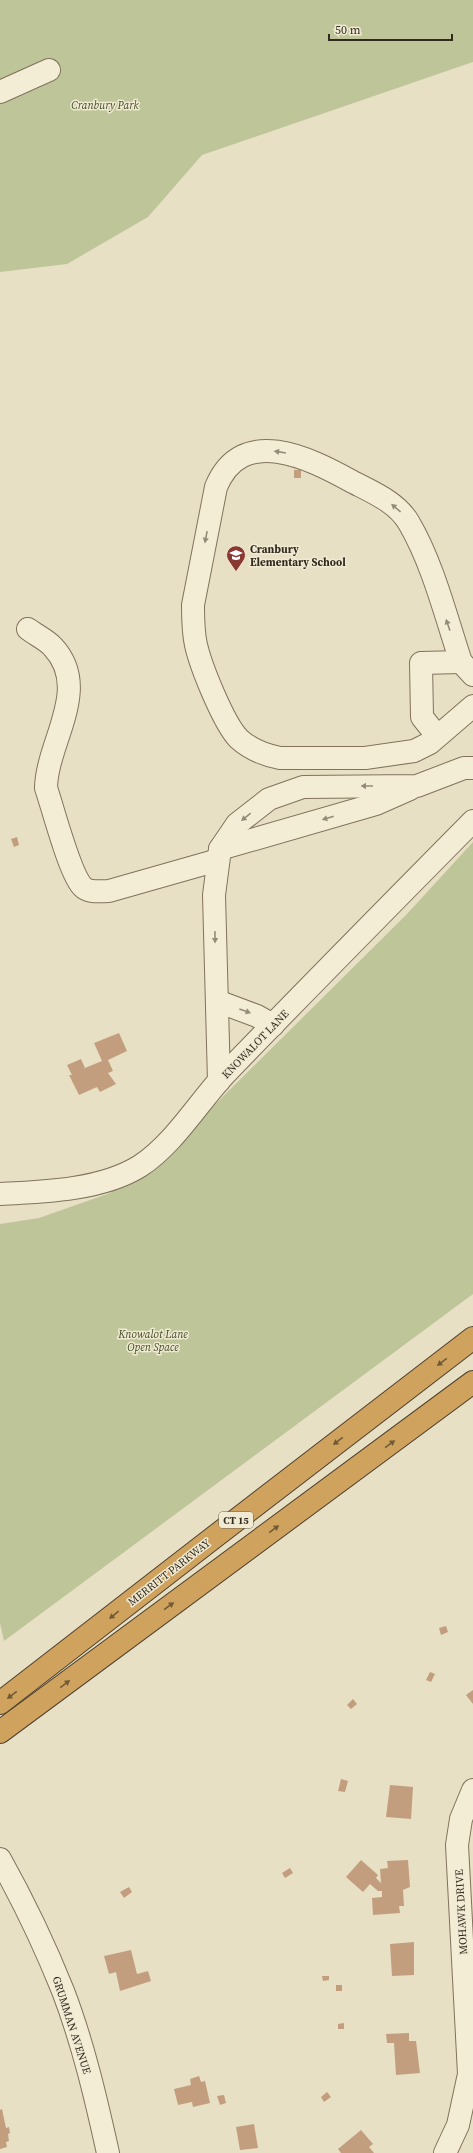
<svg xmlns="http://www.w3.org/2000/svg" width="473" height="2153" font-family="'Source Serif 4',serif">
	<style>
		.green { fill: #bec599 }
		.building { fill: #c29e7e }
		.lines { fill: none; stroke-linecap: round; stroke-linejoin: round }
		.minor-casing { stroke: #81725d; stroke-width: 24 }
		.highway-casing { stroke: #4f4030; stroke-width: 24 }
		.minor { stroke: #f4edd6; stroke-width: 22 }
		.highway { stroke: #cfa35e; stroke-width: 22 }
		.oneway { fill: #948c7a }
		.oneway2 { fill: #715a38 }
		.labels { text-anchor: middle; stroke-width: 3; stroke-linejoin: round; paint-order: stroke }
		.shield { fill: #f1ead3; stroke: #6c6455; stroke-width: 1 }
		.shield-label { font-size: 10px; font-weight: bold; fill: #332a1f }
		.park-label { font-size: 11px; font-style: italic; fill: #414d28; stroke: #f1ead3 }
		.poi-label { font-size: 11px; font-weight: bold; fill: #332a1f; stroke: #f1ead3; text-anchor: start }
		.street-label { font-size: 11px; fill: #332a1f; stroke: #f1ead3 }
	</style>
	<rect width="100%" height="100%" fill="#e8e0c4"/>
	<g class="green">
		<polygon points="0,0 473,0 473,62 202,155 148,217 67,264 0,272"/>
		<polygon points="473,842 473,1294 4,1641 0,1623 0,1224 39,1218 110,1193 167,1152 406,915"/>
	</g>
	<g class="building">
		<rect x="294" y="470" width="7" height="8"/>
		<polygon points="17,837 19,845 14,847 11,839"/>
		<polygon points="119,1033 127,1051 108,1060 113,1071 108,1073 116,1084 100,1092 97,1087 79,1095 69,1075 72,1075 67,1065 81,1059 85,1068 102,1061 94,1043"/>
		<polygon points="446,1626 448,1632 441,1635 439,1628"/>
		<polygon points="430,1672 435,1674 431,1682 426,1680"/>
		<polygon points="473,1690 473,1704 466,1695"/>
		<polygon points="353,1699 357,1704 351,1709 347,1705"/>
		<polygon points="341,1779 348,1781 345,1792 338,1791"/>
		<polygon points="390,1785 413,1787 411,1819 386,1817"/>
		<polygon points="361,1860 378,1875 376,1878 381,1883 380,1869 388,1868 387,1861 408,1860 410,1887 403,1890 404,1906 399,1906 400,1913 373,1915 372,1898 382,1897 382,1891 378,1891 370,1884 363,1892 346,1877"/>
		<polygon points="290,1868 293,1873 285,1878 282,1873"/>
		<polygon points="129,1887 132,1892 124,1898 120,1892"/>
		<polygon points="414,1942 414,1975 392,1976 390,1944"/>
		<polygon points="131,1950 137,1974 148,1971 151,1981 120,1991 116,1972 109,1974 104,1956"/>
		<polygon points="322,1976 329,1976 329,1980 323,1981"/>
		<rect x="336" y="1985" width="6" height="6"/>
		<polygon points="344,2023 344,2029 338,2029 338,2024"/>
		<polygon points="409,2033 409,2041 416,2041 420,2073 396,2075 394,2043 387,2043 386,2034"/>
		<polygon points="199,2076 201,2082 205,2081 210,2103 193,2107 192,2102 178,2105 174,2089 191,2085 190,2079"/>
		<polygon points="327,2092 331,2097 324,2102 321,2097"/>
		<polygon points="224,2095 226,2103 220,2105 217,2096"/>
		<polygon points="2,2109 6,2128 9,2127 10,2133 8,2134 9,2141 6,2142 7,2147 0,2149 0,2110"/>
		<polygon points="254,2124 258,2148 240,2150 236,2127"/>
		<polygon points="361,2130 373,2144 369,2147 374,2153 341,2153 338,2149"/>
	</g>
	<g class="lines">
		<defs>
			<g id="minor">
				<polyline points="0,92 49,70"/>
				<path d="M28,629C36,635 47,640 53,647C92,689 47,741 46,788C53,808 70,875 83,887C89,893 101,891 109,891L218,860"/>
				<path d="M473,675L461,662C446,617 433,564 409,523C397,502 372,492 351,481C309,458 242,424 216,487L193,605C193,619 193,632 196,645C201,667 224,724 239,739C251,750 265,755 280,758H365L414,751L430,743L473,706"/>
				<polyline points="437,736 422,717 421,663 461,662"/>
				<polyline points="220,849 376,804 410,789"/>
				<polyline points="217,1001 257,1016 273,1025"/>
				<polyline points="219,1081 214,895 220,849 237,824 269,799 303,787 417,786 464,768 473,768"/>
				<path d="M0,1194C44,1192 102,1190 140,1166C173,1145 198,1103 225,1074C307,989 390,905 473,821"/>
				<path d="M0,1859C24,1902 45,1946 63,1991C83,2043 96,2099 108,2153"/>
				<polyline points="445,2153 458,2125 469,2074 457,1845 461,1819 473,1790"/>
			</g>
			<g id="highway">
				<polyline points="0,1703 213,1538 473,1338"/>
				<polyline points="0,1732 473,1382"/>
			</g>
		</defs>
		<use href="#minor" class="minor-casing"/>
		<use href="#highway" class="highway-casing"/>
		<use href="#minor" class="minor"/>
		<use href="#highway" class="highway"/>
	</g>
	<defs><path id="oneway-solid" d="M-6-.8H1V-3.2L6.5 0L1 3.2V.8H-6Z"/></defs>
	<g class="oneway">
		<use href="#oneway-solid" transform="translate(280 452) rotate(-171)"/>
		<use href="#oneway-solid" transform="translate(396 508) rotate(-140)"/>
		<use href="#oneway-solid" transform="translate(206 537) rotate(101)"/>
		<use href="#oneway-solid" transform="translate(448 625) rotate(-109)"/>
		<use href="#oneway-solid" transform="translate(367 786) rotate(180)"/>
		<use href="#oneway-solid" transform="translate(246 817) rotate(141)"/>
		<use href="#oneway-solid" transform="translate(328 818) rotate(164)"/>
		<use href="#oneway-solid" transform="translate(215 937) rotate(89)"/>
		<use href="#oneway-solid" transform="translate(245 1011) rotate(20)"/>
	</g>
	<g class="oneway2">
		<use href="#oneway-solid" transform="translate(442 1362) rotate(143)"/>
		<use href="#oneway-solid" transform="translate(338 1441) rotate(142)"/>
		<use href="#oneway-solid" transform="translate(390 1444) rotate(-36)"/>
		<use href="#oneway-solid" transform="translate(274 1529) rotate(-36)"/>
		<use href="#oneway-solid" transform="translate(169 1606) rotate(-36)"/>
		<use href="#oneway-solid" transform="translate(114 1615) rotate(141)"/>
		<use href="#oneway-solid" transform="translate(65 1684) rotate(-37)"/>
		<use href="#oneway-solid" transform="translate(12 1695) rotate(143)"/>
	</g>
	<defs>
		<symbol id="school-pin" viewBox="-11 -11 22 30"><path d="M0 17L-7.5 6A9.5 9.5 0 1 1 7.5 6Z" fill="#893833" stroke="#f1ead3"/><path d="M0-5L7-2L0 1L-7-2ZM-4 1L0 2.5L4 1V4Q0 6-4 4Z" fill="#fff"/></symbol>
	</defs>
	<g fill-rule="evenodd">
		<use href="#school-pin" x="225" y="544" width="22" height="30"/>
	</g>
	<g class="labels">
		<rect class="shield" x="219" y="1512" width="34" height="16" rx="3"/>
		<g class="shield-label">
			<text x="236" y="1524">CT 15</text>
		</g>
		<g class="park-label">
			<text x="105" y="109">Cranbury Park</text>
			<text x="153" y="1338">Knowalot Lane<tspan x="153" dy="13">Open Space</tspan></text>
		</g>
		<g class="poi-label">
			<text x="250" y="553">Cranbury<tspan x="250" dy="13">Elementary School</tspan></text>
		</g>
		<g class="street-label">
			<text transform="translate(255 1044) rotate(-46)" y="4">KNOWALOT LANE</text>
			<text transform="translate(169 1572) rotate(-38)" y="4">MERRITT PARKWAY</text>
			<text transform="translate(461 1912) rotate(-93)" y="4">MOHAWK DRIVE</text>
			<text transform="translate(72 2025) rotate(72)" y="4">GRUMMAN AVENUE</text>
		</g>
	</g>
	<path d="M329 34v6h123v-6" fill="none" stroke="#332a1f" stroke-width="2"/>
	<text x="335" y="34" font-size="12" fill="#332a1f" stroke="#f1ead3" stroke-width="3" paint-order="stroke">50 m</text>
</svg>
